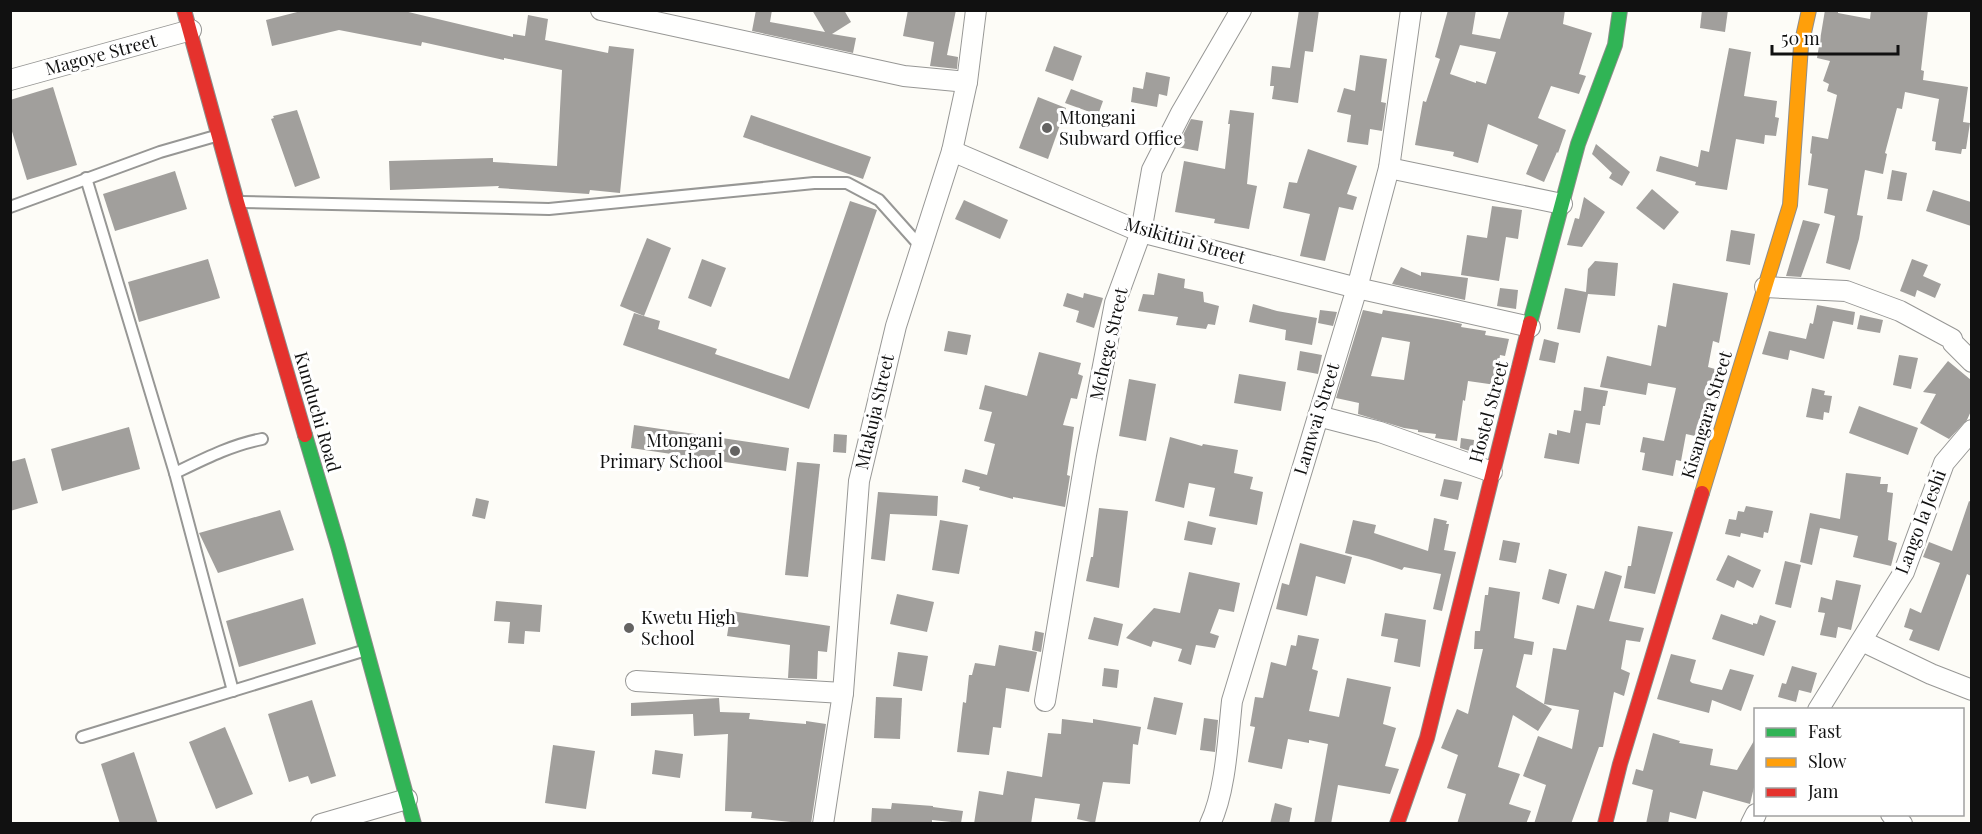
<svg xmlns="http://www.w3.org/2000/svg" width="1982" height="834" font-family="'Playfair Display',serif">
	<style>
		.building { fill: #a19f9c; fill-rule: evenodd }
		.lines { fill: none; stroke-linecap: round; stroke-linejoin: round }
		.lane-casing { stroke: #979795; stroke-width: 14 }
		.street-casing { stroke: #979795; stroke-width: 22 }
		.fast-casing { stroke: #8e8d8b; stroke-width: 16 }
		.slow-casing { stroke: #8e8d8b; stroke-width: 16 }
		.jam-casing { stroke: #8e8d8b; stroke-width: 16 }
		.lane { stroke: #fffffe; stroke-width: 10 }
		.street { stroke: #fffffe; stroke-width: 20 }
		.fast { stroke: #30b455; stroke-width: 14 }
		.slow { stroke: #ff9f0a; stroke-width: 14 }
		.jam { stroke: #e5322d; stroke-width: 14 }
		.poi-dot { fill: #646362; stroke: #fff; stroke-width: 2 }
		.labels { text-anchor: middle; stroke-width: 6; stroke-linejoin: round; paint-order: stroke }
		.street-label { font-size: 18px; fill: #111; stroke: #fff }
		.poi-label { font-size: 18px; fill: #111; stroke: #fff; text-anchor: start }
	</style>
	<rect width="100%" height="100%" fill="#fdfcf7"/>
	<g class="building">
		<polygon points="305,10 400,10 513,37 513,34 525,36 528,15 548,19 545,40 608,53 609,46 634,49 620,193 590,190 589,194 498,188 499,186 390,190 389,161 493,158 493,162 557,166 562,70 504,58 504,60 422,42 421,46 339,30 272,46 266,20"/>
		<polygon points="756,10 772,10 770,22 825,32 812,10 844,10 851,22 832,34 856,38 853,53 752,31"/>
		<polygon points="908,10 956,10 947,55 958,57 957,69 930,66 934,42 903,36"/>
		<polygon points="1299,10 1319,10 1313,52 1305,51 1298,103 1272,99 1274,86 1270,86 1272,66 1290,68"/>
		<path d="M1448,10H1476L1472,34L1500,39L1509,10H1565L1563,24L1592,33L1579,74L1586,76L1579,94L1551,86L1538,118L1566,130L1558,153L1557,152L1544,182L1526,174L1538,145L1488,124L1478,163L1453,156L1454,152L1415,145L1423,101L1426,102L1440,59L1435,57ZM1460,45L1496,52L1486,84L1476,81V83L1450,74Z"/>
		<polygon points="1702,10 1728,10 1725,32 1700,28"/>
		<polygon points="1825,10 1838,10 1838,13 1870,19 1871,10 1928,10 1921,70 1924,71 1923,80 1968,87 1963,122 1970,123 1966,149 1962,149 1961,154 1935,150 1936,142 1932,141 1939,99 1905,92 1902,109 1897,108 1885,153 1887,154 1883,174 1865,170 1857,215 1863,216 1859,239 1850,270 1826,263 1835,216 1824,213 1828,189 1808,185 1812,154 1810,153 1812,136 1828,139 1837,95 1827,91 1829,84 1823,81 1830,61 1817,58"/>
		<polygon points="1054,46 1082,56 1073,81 1045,71"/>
		<polygon points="1729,48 1751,52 1744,96 1777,101 1775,117 1779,118 1776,136 1765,135 1764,144 1736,139 1727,190 1695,185 1696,182 1656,171 1660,156 1698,167 1701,150 1709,152"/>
		<polygon points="1360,55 1387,59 1381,102 1386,103 1382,131 1370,129 1368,145 1347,142 1351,115 1337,112 1344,88 1355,91"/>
		<polygon points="1146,72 1170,77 1167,96 1159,94 1157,107 1131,102 1133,87 1143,89"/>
		<polygon points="53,87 77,165 27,180 10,125 10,100"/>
		<polygon points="1071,89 1103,101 1098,115 1065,103"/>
		<polygon points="1038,97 1066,108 1048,159 1019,148"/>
		<polygon points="297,110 320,178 295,187 271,119 274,118 273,116"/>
		<polygon points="1230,110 1254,113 1247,184 1257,186 1249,229 1214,223 1215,219 1175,212 1184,161 1225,169 1230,124 1228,124"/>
		<polygon points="751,115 871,157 863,179 743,137"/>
		<polygon points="1191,119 1203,121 1198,151 1177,147"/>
		<polygon points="1596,144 1630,172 1622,186 1609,178 1612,173 1592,154"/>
		<polygon points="1308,149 1357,166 1347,194 1357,197 1353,210 1339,207 1325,261 1300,256 1310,214 1283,208 1289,182 1297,183"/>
		<polygon points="1892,170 1907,173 1902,201 1887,199"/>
		<polygon points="175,171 187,209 115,231 103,194"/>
		<polygon points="1652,189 1679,212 1664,230 1636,208"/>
		<polygon points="1933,190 1971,202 1971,226 1926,211"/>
		<polygon points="1584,197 1605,212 1582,247 1567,245 1575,218 1579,219"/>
		<polygon points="964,200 1008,220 1000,239 955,219"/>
		<polygon points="850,201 877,210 809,409 623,345 634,313 660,321 658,329 717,349 715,354 789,379"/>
		<polygon points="1492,206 1522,210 1518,239 1506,237 1499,281 1461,275 1467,235 1487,238"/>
		<polygon points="1803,220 1820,224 1801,277 1786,276"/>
		<polygon points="1731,230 1755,234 1750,265 1726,261"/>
		<polygon points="647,238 671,248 644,316 620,306"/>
		<polygon points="208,259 220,298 139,322 128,282"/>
		<polygon points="702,259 726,268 711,307 688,298"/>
		<polygon points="1912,259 1928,265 1923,276 1941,284 1935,298 1917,290 1915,297 1900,291"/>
		<polygon points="1595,261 1618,263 1615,296 1588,294 1580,333 1557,329 1565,288 1586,292 1588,269"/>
		<polygon points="1401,267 1421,276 1421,272 1468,278 1465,300 1392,284"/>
		<polygon points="1158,273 1185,279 1184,288 1203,292 1204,302 1219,306 1215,325 1208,324 1206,329 1176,325 1178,317 1138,311 1143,294 1154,295"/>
		<polygon points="1673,283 1728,293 1719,343 1713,341 1708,367 1722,371 1715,394 1712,394 1705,424 1698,422 1695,436 1686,434 1681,461 1676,460 1673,476 1642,470 1645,453 1640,452 1643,437 1664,441 1676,388 1648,383 1646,395 1600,387 1607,356 1651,366 1658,325 1666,327"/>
		<polygon points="1500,288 1518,290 1516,309 1497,306"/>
		<polygon points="1067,293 1083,298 1084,293 1103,298 1094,328 1076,322 1079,311 1063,306"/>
		<polygon points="1253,304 1277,311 1317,318 1312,345 1285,340 1286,330 1249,322"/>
		<polygon points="1817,305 1855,312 1853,325 1833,321 1824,359 1790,350 1788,360 1762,354 1769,331 1806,339 1810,323 1813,324"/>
		<polygon points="1320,310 1337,312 1333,326 1318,323"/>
		<path d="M1363,310L1382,314L1383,310L1443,320L1462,324L1461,327L1486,331L1485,335L1509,339L1505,356L1500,355L1496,385L1468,381L1465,401L1463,400L1457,441L1435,438L1436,434L1418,432V430L1404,428L1358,414L1359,403L1336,398ZM1382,337L1410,342L1404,380L1371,376Z"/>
		<polygon points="1860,315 1883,320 1880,333 1857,329"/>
		<polygon points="948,331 971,335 967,355 944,351"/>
		<polygon points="1544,339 1559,343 1555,363 1539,360"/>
		<polygon points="1300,351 1322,355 1318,374 1297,370"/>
		<polygon points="1039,352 1081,363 1078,374 1083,376 1077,399 1071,398 1063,425 1074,427 1067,475 1070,476 1065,507 1013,497 1013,499 979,490 980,487 962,482 965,469 987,475 995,444 984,441 992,412 979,409 985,385 1027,396"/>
		<polygon points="1899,355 1918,358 1911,389 1893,385"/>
		<polygon points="1948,361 1971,380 1971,411 1967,420 1949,439 1920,423 1936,394 1923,392"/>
		<polygon points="1239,374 1286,382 1281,411 1234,403"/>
		<polygon points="1129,379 1156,384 1146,441 1119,436"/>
		<polygon points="1584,387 1608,391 1605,406 1603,406 1600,425 1586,423 1579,464 1544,458 1549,433 1557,435 1557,430 1570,433 1574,410 1581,411"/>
		<polygon points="1812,388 1825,391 1824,395 1832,396 1829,413 1824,412 1823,420 1806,417"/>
		<polygon points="1859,406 1918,428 1908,455 1849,433"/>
		<polygon points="634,425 789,448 786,471 631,448"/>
		<polygon points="129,427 140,469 62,491 51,449"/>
		<polygon points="834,434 847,435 846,453 833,452"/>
		<polygon points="1170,437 1202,446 1203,444 1238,450 1234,473 1253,477 1250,489 1263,492 1257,525 1209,516 1215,488 1189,483 1184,508 1155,501"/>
		<polygon points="1461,438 1474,440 1473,452 1460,448"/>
		<polygon points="25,458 38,503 10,511 10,462"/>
		<polygon points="797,462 820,464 808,577 785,575"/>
		<polygon points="1846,473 1881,477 1880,484 1888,484 1887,492 1893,493 1888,540 1897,543 1891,566 1853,557 1858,536 1820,528 1812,565 1800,562 1810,513 1840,519"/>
		<polygon points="1444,479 1462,482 1458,500 1440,496"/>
		<polygon points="878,492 938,496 937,516 890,514 885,561 871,559"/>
		<polygon points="476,498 489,501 485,519 472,516"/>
		<polygon points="1969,501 1971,502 1971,576 1967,574 1939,651 1909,640 1913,630 1904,627 1910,608 1921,613 1940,563 1923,557 1929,542 1952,551"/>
		<polygon points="1746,506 1773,511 1768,533 1764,532 1763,538 1741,533 1740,537 1725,534 1729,519 1736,520 1738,511 1744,512"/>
		<polygon points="1099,508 1128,511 1119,588 1086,581 1091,557 1093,557"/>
		<polygon points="280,510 294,550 218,573 199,533"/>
		<polygon points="1434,518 1447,521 1446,524 1449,524 1444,550 1456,552 1442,611 1433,609 1441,574 1404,567 1402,570 1369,559 1345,553 1353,520 1376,525 1374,533 1428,551"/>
		<polygon points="940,520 968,525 959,574 932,570"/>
		<polygon points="1188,521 1216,528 1212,545 1184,540"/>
		<polygon points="1638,526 1673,532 1655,594 1624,588 1628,566 1631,566"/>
		<polygon points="1503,540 1520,543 1516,563 1499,560"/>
		<polygon points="1300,543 1352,557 1345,584 1316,576 1307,616 1276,609 1282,583 1289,585"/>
		<polygon points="1728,555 1761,570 1753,588 1737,580 1734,588 1716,580"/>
		<polygon points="1785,561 1801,565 1791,608 1775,604"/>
		<polygon points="1549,569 1567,574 1559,604 1542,599"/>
		<polygon points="1605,571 1622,576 1609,621 1644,628 1640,642 1626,640 1621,669 1630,673 1624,696 1614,692 1603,747 1599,747 1571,824 1534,824 1546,785 1523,776 1538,736 1572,749 1579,710 1544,704 1553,648 1566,650 1577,605 1594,609"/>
		<polygon points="1189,572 1240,583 1234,612 1219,609 1210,633 1219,636 1215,648 1196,645 1191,665 1178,661 1182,649 1153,641 1151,647 1126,638 1154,608 1180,613"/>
		<polygon points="1836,580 1861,585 1851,630 1838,627 1836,638 1820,635 1825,613 1818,612 1821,597 1832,600"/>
		<polygon points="1489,587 1520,592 1514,638 1534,642 1532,655 1524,654 1516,687 1552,709 1538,731 1513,715 1498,767 1520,774 1509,804 1531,811 1526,824 1457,824 1466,794 1447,788 1458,755 1441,748 1457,709 1468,714 1483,649 1474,649 1475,631 1480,631 1485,595 1488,595"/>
		<polygon points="897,594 934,602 927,632 890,624"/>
		<polygon points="303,598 316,644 239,667 226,621"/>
		<polygon points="496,601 542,605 540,632 525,631 524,644 508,643 510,622 494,621"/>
		<polygon points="731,611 830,626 827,652 818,651 817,679 788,678 790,645 727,636"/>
		<polygon points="1385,613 1426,620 1420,667 1394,662 1398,639 1381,636"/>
		<polygon points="1721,614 1753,625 1753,623 1757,624 1760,615 1776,621 1764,656 1712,639"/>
		<polygon points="1094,617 1123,624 1118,646 1088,639"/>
		<polygon points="1035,631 1044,633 1041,652 1032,650"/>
		<polygon points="1298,635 1319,639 1312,669 1318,671 1309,711 1339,717 1347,678 1391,687 1383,724 1396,728 1385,766 1399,769 1390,794 1338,785 1331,824 1314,824 1328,744 1309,740 1309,743 1288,739 1282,769 1248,762 1255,727 1250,726 1255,697 1263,698 1271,662 1286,666 1291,645 1296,646"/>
		<polygon points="999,645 1037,652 1029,692 1006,688 1001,728 993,727 989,755 957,752 963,702 966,703 969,675 972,675 975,663 995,666"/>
		<polygon points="898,652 928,656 922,691 893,686"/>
		<polygon points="1671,654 1696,660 1690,681 1692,683 1722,690 1730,669 1754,675 1741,711 1712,700 1709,713 1657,699"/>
		<polygon points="1792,666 1817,673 1811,693 1799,690 1796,702 1778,697 1782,683 1786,684"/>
		<polygon points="1104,668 1119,670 1117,688 1102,686"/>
		<polygon points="876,697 902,698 900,739 874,738"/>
		<polygon points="1154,697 1183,703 1176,735 1147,729"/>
		<polygon points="719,698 720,712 750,713 749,719 806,724 806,721 826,724 811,824 791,824 791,822 751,818 752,812 725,811 728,734 694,736 693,714 631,716 631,703"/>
		<polygon points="312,700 336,776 311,784 308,776 289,782 268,714"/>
		<polygon points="1204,718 1218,720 1215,752 1200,750"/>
		<polygon points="1062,719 1093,723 1093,719 1141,727 1138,745 1133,744 1130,784 1103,782 1095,823 1077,819 1080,804 1035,798 1031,824 974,824 979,791 1003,795 1007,771 1042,777 1048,733 1061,734"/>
		<polygon points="225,727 253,794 216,809 189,742"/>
		<polygon points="1653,733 1680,741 1679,743 1713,749 1710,765 1737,770 1755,739 1755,783 1750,804 1703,791 1696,819 1670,812 1668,824 1646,824 1653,790 1632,784 1636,769 1643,771"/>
		<polygon points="553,745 595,751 586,809 545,803"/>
		<polygon points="655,750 683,754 680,778 652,774"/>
		<polygon points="134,752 158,824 120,824 101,764"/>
		<polygon points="892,803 933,806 933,807 963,811 961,823 932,820 932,824 871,824 872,808 891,809"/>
		<polygon points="1275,803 1292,808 1289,824 1270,824"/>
	</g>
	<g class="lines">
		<defs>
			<g id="lane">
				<polyline points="86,178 175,473 233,691"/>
				<polyline points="240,202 549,209 814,183 847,183 879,200 921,247"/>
				<polyline points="10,207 160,152 219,135"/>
				<path d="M175,473C204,459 231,445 262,439"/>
				<polyline points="82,737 366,650"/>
			</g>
			<g id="street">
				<polyline points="601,10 904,76 967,82"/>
				<polyline points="10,80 191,30"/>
				<polyline points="952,151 1141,232 1357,288 1530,327"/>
				<polyline points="1389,168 1562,204"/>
				<polyline points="1765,287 1846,291 1900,311 1952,339 1953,343 1972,362"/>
				<polyline points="1318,416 1380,432 1492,472"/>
				<polyline points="1862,641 1931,674 1972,690"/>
				<polyline points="636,681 843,693"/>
				<polyline points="1045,701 1086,455 1115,303 1141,232 1152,170 1181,113 1241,10"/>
				<polyline points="1818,710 1904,572 1944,463 1972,430"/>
				<polyline points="1891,814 1902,824"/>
				<polyline points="321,824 407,799"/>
				<polyline points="823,824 843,693 859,481 896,326 952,151 967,82 976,10"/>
				<path d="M1210,824C1226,791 1228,737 1232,701L1357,288L1389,168L1411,10"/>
				<polyline points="1751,824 1756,814"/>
			</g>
			<g id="fast">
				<polyline points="1530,323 1578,144 1615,45 1620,10"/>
				<polyline points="305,435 338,546 414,824"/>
			</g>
			<polyline id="slow" points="1702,493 1790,205 1801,46 1809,10"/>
			<g id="jam">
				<polyline points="184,10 237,202 305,435"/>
				<polyline points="1397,824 1427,738 1530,323"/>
				<polyline points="1605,824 1620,764 1702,493"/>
			</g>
		</defs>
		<use href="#lane" class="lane-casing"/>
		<use href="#street" class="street-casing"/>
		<use href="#fast" class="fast-casing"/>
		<use href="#slow" class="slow-casing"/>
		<use href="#jam" class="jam-casing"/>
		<use href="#lane" class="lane"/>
		<use href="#street" class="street"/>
		<use href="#fast" class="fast"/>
		<use href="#slow" class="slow"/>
		<use href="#jam" class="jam"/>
	</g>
	<g class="poi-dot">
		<circle cx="1047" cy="128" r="6"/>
		<circle cx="735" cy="451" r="6"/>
		<circle cx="629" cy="628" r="6"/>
	</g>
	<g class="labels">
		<g class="street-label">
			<text transform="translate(101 55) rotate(-15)" y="6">Magoye Street</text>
			<text transform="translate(1185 241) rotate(16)" y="6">Msikitini Street</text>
			<text transform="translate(1109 344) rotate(-77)" y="6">Mchege Street</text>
			<text transform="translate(317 412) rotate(74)" y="6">Kunduchi Road</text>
			<text transform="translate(875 412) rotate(-77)" y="6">Mtakuja Street</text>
			<text transform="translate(1489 412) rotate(-75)" y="6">Hostel Street</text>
			<text transform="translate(1707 415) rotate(-73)" y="6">Kisangara Street</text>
			<text transform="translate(1317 419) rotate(-73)" y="6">Lamwai Street</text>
			<text transform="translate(1921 522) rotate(-69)" y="6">Lango la Jeshi</text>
		</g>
		<g class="poi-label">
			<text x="1059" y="124">Mtongani<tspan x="1059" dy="21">Subward Office</tspan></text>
			<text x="723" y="447" text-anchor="end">Mtongani<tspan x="723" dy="21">Primary School</tspan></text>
			<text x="641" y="624">Kwetu High<tspan x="641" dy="21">School</tspan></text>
		</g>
	</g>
	<rect width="1982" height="834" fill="none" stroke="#111111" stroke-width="24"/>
	<rect x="1754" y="708" width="210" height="108" fill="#ffffff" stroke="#a0a0a0" stroke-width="1.5"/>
	<rect x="1766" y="728" width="30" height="9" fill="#30b455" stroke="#a0a0a0" stroke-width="1.5"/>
	<text x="1808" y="738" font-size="18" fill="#111111">Fast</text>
	<rect x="1766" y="758" width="30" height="9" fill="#ff9f0a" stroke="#a0a0a0" stroke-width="1.5"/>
	<text x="1808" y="768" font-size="18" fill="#111111">Slow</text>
	<rect x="1766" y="788" width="30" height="9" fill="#e5322d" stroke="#a0a0a0" stroke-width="1.5"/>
	<text x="1808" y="798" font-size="18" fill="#111111">Jam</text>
	<path d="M1772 45v9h126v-9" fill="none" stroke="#111111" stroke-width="3"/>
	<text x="1781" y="45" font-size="18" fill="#111111" stroke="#ffffff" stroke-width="4.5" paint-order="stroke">50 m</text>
</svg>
